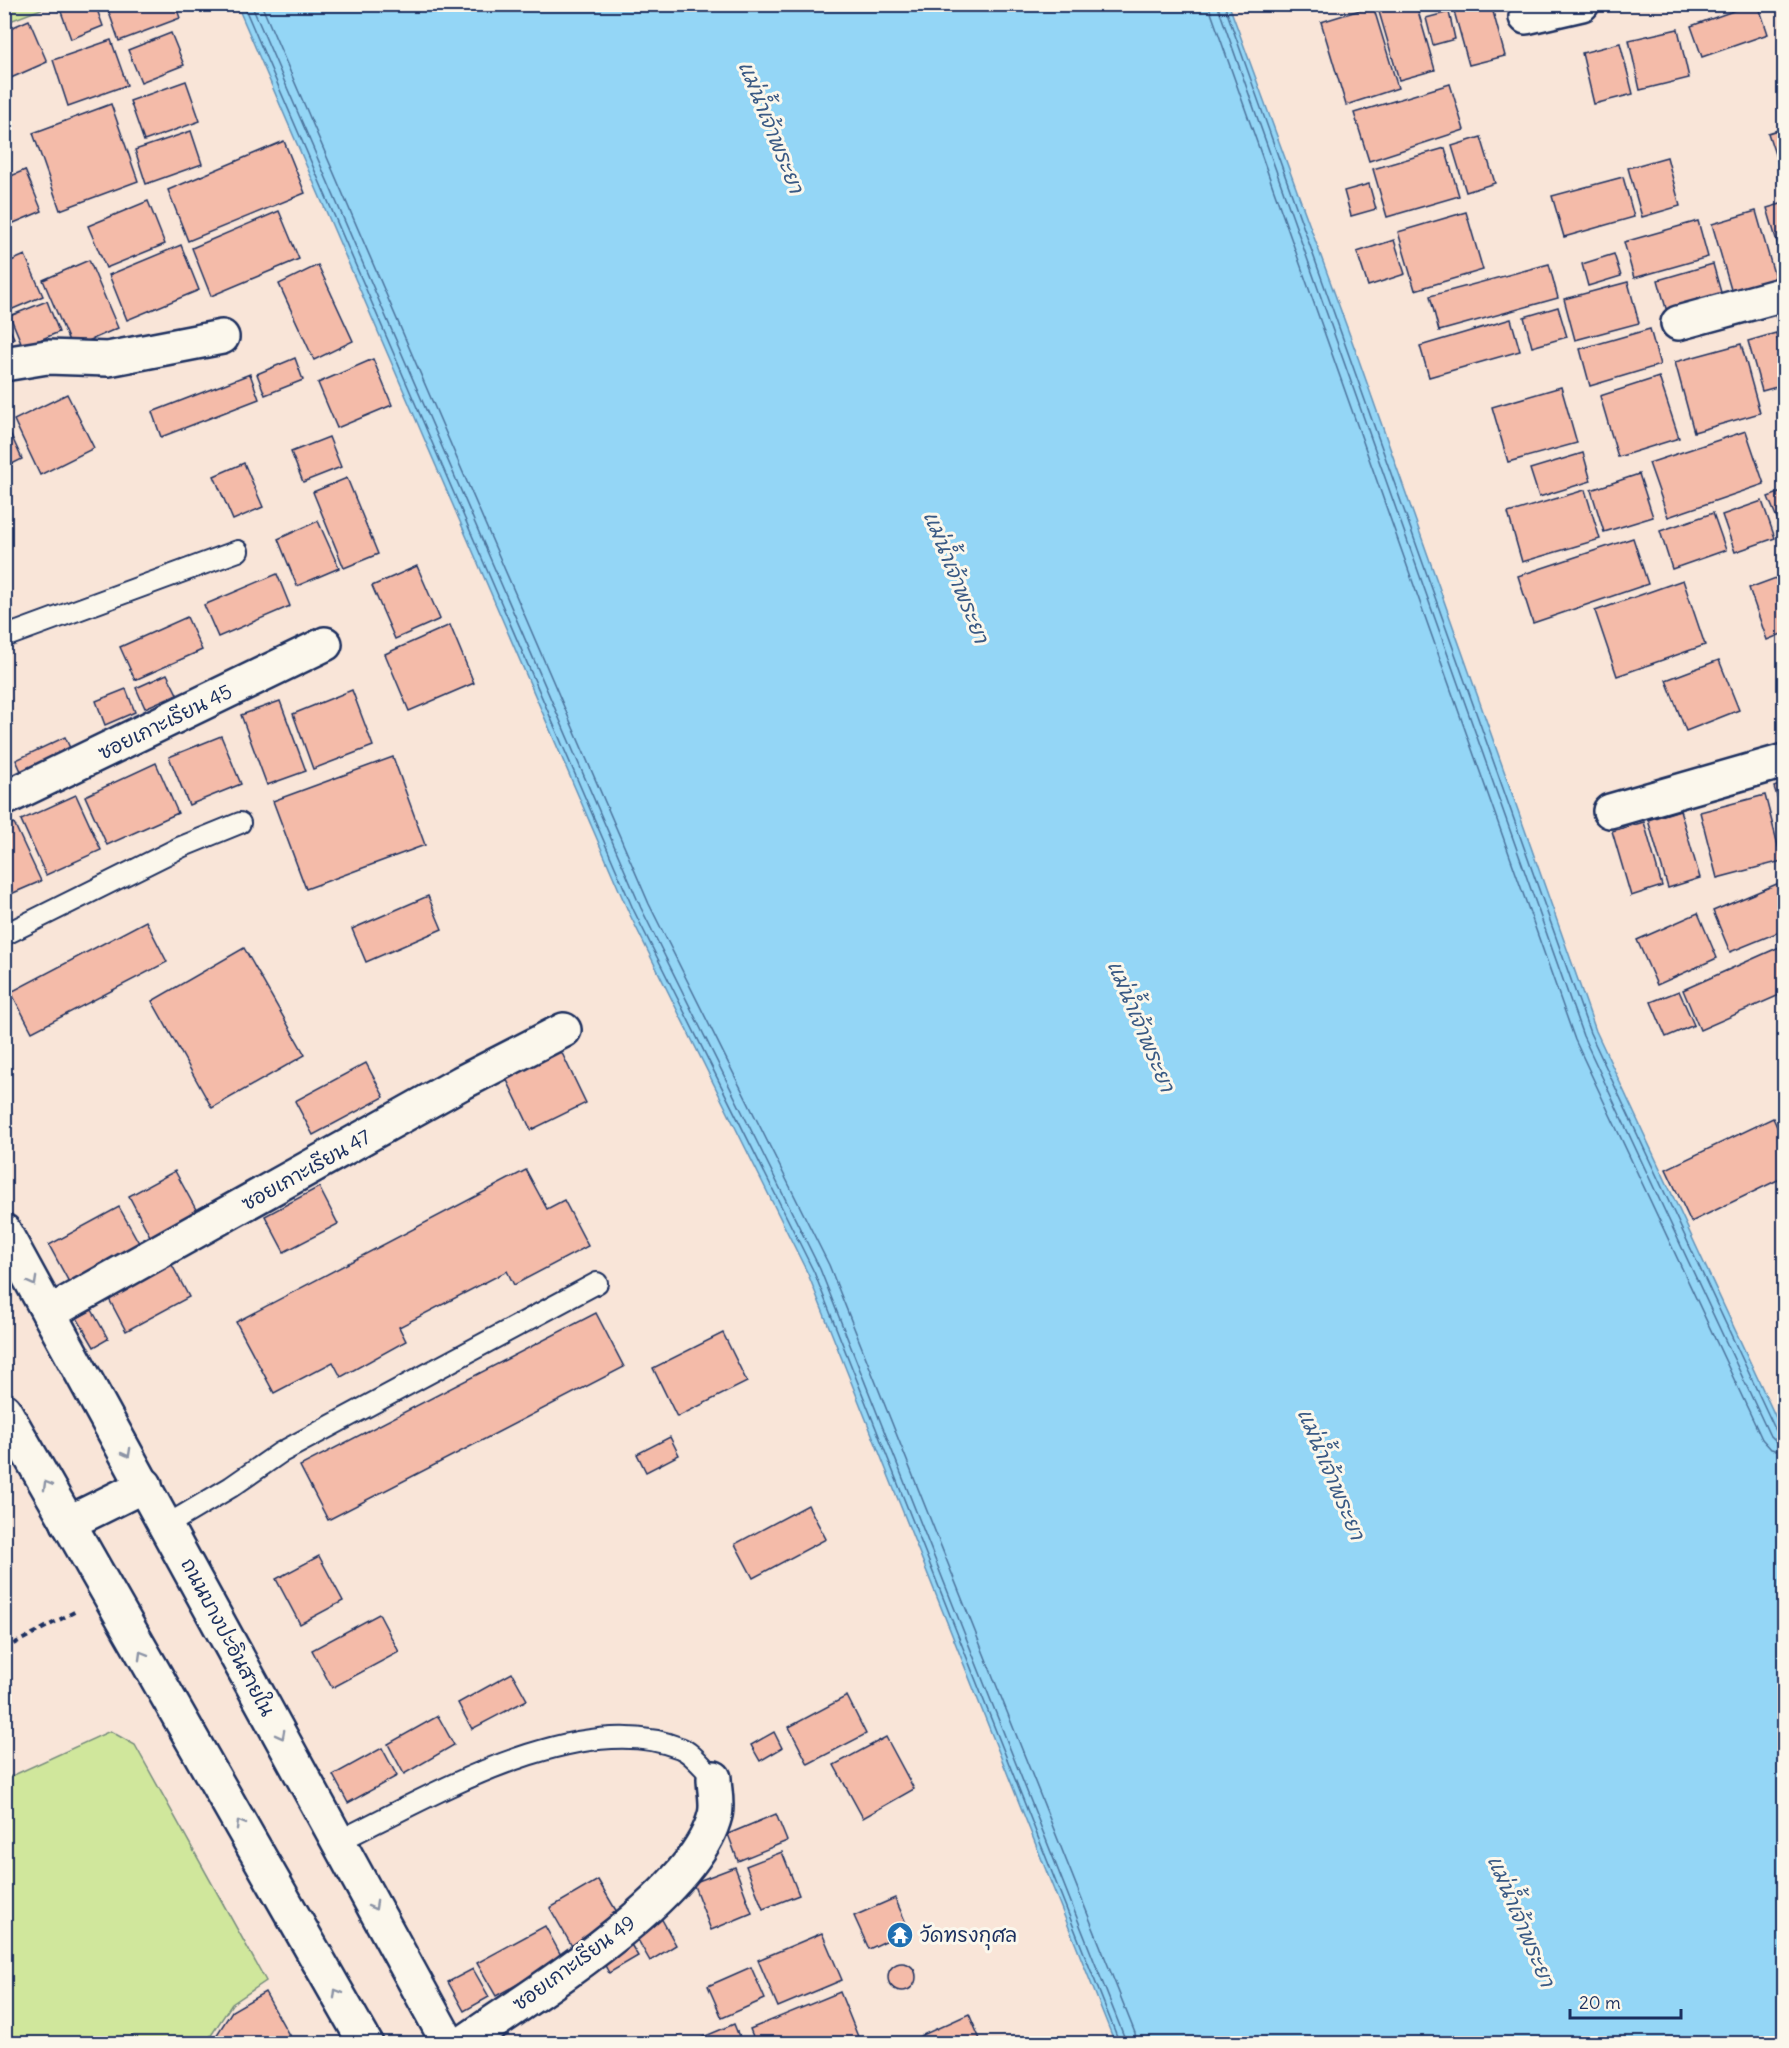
<svg xmlns="http://www.w3.org/2000/svg" width="1789" height="2048" font-family="Delius,'Playpen Sans Thai',sans-serif">
	<style>
		.green { fill: #d0e79c; stroke: #768b7d; stroke-width: 1.5 }
		.water { fill: #94d6f6; stroke: #6493b9; stroke-width: 1.5 }
		.lines { fill: none; stroke-linecap: round; stroke-linejoin: round }
		.shore { stroke: #4b729b; stroke-width: 1.5 }
		.building { fill: #f4bba9; stroke: #1b2f5e; stroke-width: 1.5 }
		.lane-casing { stroke: #1b2f5e; stroke-width: 24 }
		.street-casing { stroke: #1b2f5e; stroke-width: 38 }
		.secondary-casing { stroke: #1b2f5e; stroke-width: 38 }
		.path { stroke: #1b2f5e; stroke-width: 4; stroke-dasharray: 6 4.5; stroke-linecap: butt }
		.lane { stroke: #fbf7ec; stroke-width: 20 }
		.street { stroke: #fbf7ec; stroke-width: 33 }
		.secondary { stroke: #fbf7ec; stroke-width: 33 }
		.oneway { stroke: #8b93a5 }
		.labels { text-anchor: middle; stroke-width: 6; stroke-linejoin: round; paint-order: stroke }
		.street-label { font-size: 20px; fill: #1b2f5e; stroke: #fbf7ec }
		.poi-label { font-size: 20px; fill: #1b2f5e; stroke: #fbf7ec; text-anchor: start }
		.water-label { font-size: 21px; font-style: italic; fill: #395984; stroke: #fbf7ec }
	</style>
	<rect width="100%" height="100%" fill="#f9e5d8"/>
	<filter id="ink" filterUnits="userSpaceOnUse"><feTurbulence type="fractalNoise" baseFrequency=".0167" numOctaves="2"/><feDisplacementMap in="SourceGraphic" scale="12" xChannelSelector="R" yChannelSelector="G"/><feConvolveMatrix kernelMatrix="1 2 1 2 8 2 1 2 1" color-interpolation-filters="sRGB"/></filter>
	<g filter="url(#ink)">
		<g class="green">
			<polygon points="5,4 52,4 52,5 5,23"/>
			<polygon points="110,1731 135,1745 266,1981 232,2004 206,2043 5,2043 5,1779"/>
		</g>
		<polygon class="water" points="237,5 1229,5 1356,352 1596,1031 1784,1435 1784,2043 1115,2043 808,1274 629,913"/>
		<g class="lines">
			<g class="shore">
				<polyline points="243,4 634,911 814,1272 1120,2044"/>
				<polyline points="251,4 641,908 820,1269 1127,2044"/>
				<polyline points="261,4 649,904 829,1265 1135,2033 1136,2044"/>
				<polyline points="1208,4 1575,1040 1762,1439 1771,1449 1784,1452"/>
				<polyline points="1217,4 1583,1036 1769,1434 1776,1441 1784,1443"/>
				<polyline points="1224,4 1590,1033 1776,1431 1784,1435"/>
			</g>
		</g>
		<g class="building">
			<polygon points="72,4 95,4 103,26 71,39 60,9"/>
			<polygon points="106,4 175,4 180,18 119,41"/>
			<polygon points="1416,4 1435,70 1399,80 1377,5"/>
			<polygon points="1452,4 1491,4 1505,56 1469,65"/>
			<polygon points="1753,4 1758,4 1768,34 1702,57 1691,26"/>
			<polygon points="1373,6 1398,88 1346,105 1321,22"/>
			<polygon points="1449,12 1455,39 1433,45 1426,18"/>
			<polygon points="29,20 47,62 4,81 4,31"/>
			<polygon points="1678,29 1689,78 1640,90 1629,40"/>
			<polygon points="171,33 184,65 141,82 128,50"/>
			<polygon points="111,40 127,85 68,106 53,60"/>
			<polygon points="1620,43 1633,94 1594,104 1582,53"/>
			<polygon points="186,81 200,121 144,141 130,101"/>
			<polygon points="1450,84 1464,130 1369,161 1354,113"/>
			<polygon points="111,104 138,181 60,210 33,133"/>
			<polygon points="1784,128 1784,182 1768,133"/>
			<polygon points="191,131 202,164 146,184 135,150"/>
			<polygon points="1481,137 1495,183 1466,192 1452,146"/>
			<polygon points="284,141 305,193 188,241 168,190"/>
			<polygon points="1445,148 1459,196 1387,217 1373,169"/>
			<polygon points="1667,157 1680,206 1642,217 1628,168"/>
			<polygon points="25,170 42,211 4,227 4,179"/>
			<polygon points="1623,177 1634,217 1564,237 1552,196"/>
			<polygon points="1369,184 1376,209 1351,216 1344,191"/>
			<polygon points="148,201 165,244 106,268 88,226"/>
			<polygon points="1784,203 1784,266 1767,208"/>
			<polygon points="279,211 299,259 211,296 192,248"/>
			<polygon points="1756,211 1776,281 1732,293 1712,224"/>
			<polygon points="1466,212 1483,270 1415,290 1398,232"/>
			<polygon points="1698,221 1708,257 1634,278 1624,242"/>
			<polygon points="1394,240 1405,274 1368,286 1357,252"/>
			<polygon points="181,245 199,290 127,320 109,275"/>
			<polygon points="1614,254 1621,276 1588,286 1582,264"/>
			<polygon points="25,255 43,296 8,311 4,304 4,264"/>
			<polygon points="89,260 118,328 72,348 43,280"/>
			<polygon points="1549,264 1558,298 1439,331 1430,296"/>
			<polygon points="1713,264 1722,296 1667,312 1658,280"/>
			<polygon points="318,265 353,341 314,360 279,284"/>
			<polygon points="1628,282 1639,323 1575,340 1564,299"/>
			<polygon points="47,301 59,332 23,347 10,316"/>
			<polygon points="1558,307 1567,337 1532,347 1524,317"/>
			<polygon points="1784,310 1784,347 1775,313"/>
			<polygon points="4,318 14,338 4,343"/>
			<polygon points="1511,319 1520,351 1429,377 1420,346"/>
			<polygon points="1650,329 1660,365 1590,386 1580,349"/>
			<polygon points="1776,333 1784,367 1784,385 1762,391 1748,341"/>
			<polygon points="1741,344 1760,413 1694,432 1675,362"/>
			<polygon points="295,358 303,380 265,395 257,374"/>
			<polygon points="373,359 392,405 337,428 318,383"/>
			<polygon points="250,374 259,399 161,437 152,412"/>
			<polygon points="1659,377 1679,438 1618,457 1600,396"/>
			<polygon points="1561,387 1577,443 1508,462 1492,407"/>
			<polygon points="67,394 94,448 40,475 14,420"/>
			<polygon points="5,422 22,459 4,468 4,422"/>
			<polygon points="1746,431 1764,484 1668,517 1649,463"/>
			<polygon points="329,437 341,467 303,482 291,452"/>
			<polygon points="1583,453 1591,481 1539,497 1530,469"/>
			<polygon points="244,463 263,507 233,520 214,476"/>
			<polygon points="1639,474 1653,517 1604,532 1591,490"/>
			<polygon points="347,478 378,554 344,568 313,492"/>
			<polygon points="1585,490 1600,539 1522,562 1508,513"/>
			<polygon points="1784,491 1784,535 1768,497"/>
			<polygon points="1762,501 1775,538 1735,552 1722,515"/>
			<polygon points="1713,513 1726,550 1672,569 1660,531"/>
			<polygon points="318,521 339,568 297,586 278,539"/>
			<polygon points="1633,538 1648,584 1533,623 1518,576"/>
			<polygon points="417,566 440,619 395,639 372,586"/>
			<polygon points="277,574 290,606 218,637 204,605"/>
			<polygon points="1784,575 1784,633 1767,640 1749,588"/>
			<polygon points="1683,580 1705,645 1617,676 1595,611"/>
			<polygon points="187,617 202,650 135,680 120,647"/>
			<polygon points="450,625 474,683 409,711 385,654"/>
			<polygon points="1719,660 1739,710 1686,731 1666,680"/>
			<polygon points="167,674 177,694 145,708 136,688"/>
			<polygon points="126,689 135,712 105,725 96,701"/>
			<polygon points="352,690 373,746 313,769 293,714"/>
			<polygon points="280,701 306,771 267,785 241,715"/>
			<polygon points="221,736 241,784 189,805 169,757"/>
			<polygon points="65,737 75,759 26,782 16,760"/>
			<polygon points="393,757 425,845 306,889 273,801"/>
			<polygon points="156,763 178,813 107,845 85,796"/>
			<polygon points="1784,783 1784,818 1774,787"/>
			<polygon points="76,795 101,850 46,875 21,820"/>
			<polygon points="1765,795 1782,861 1717,878 1700,812"/>
			<polygon points="1680,810 1700,878 1668,888 1648,820"/>
			<polygon points="1644,822 1662,886 1631,896 1612,831"/>
			<polygon points="14,823 41,881 4,897 4,827"/>
			<polygon points="1784,881 1784,930 1730,952 1713,911"/>
			<polygon points="428,896 442,929 366,962 352,929"/>
			<polygon points="1698,913 1717,958 1657,985 1637,940"/>
			<polygon points="146,921 167,962 32,1032 11,992"/>
			<polygon points="1784,945 1784,993 1700,1030 1683,990"/>
			<polygon points="244,948 305,1055 212,1108 152,1001"/>
			<polygon points="1679,991 1694,1025 1666,1037 1651,1002"/>
			<polygon points="560,1049 586,1103 531,1130 505,1076"/>
			<polygon points="366,1063 384,1097 313,1135 295,1101"/>
			<polygon points="1773,1118 1784,1142 1784,1177 1691,1222 1666,1169"/>
			<polygon points="526,1170 547,1209 564,1200 588,1246 514,1285 507,1271 399,1327 406,1341 341,1377 333,1362 274,1393 236,1322"/>
			<polygon points="175,1171 199,1215 152,1240 129,1196"/>
			<polygon points="319,1187 338,1224 284,1252 265,1216"/>
			<polygon points="119,1207 139,1243 69,1282 49,1245"/>
			<polygon points="171,1263 189,1297 126,1331 108,1297"/>
			<polygon points="92,1310 108,1339 94,1347 77,1318"/>
			<polygon points="596,1313 624,1367 328,1520 300,1466"/>
			<polygon points="723,1333 747,1382 677,1417 653,1368"/>
			<polygon points="670,1437 679,1455 646,1472 637,1454"/>
			<polygon points="808,1505 826,1539 753,1578 735,1544"/>
			<polygon points="319,1556 343,1601 300,1624 276,1579"/>
			<polygon points="379,1614 399,1652 332,1688 312,1650"/>
			<polygon points="512,1673 527,1700 472,1729 458,1703"/>
			<polygon points="847,1696 866,1734 808,1764 789,1727"/>
			<polygon points="438,1716 454,1745 404,1774 388,1744"/>
			<polygon points="774,1732 782,1748 760,1761 751,1745"/>
			<polygon points="886,1737 914,1789 863,1818 834,1765"/>
			<polygon points="382,1748 397,1776 348,1803 333,1775"/>
			<polygon points="776,1814 787,1841 738,1861 728,1834"/>
			<polygon points="782,1852 799,1895 763,1909 746,1866"/>
			<polygon points="735,1867 752,1913 711,1930 693,1883"/>
			<polygon points="598,1880 621,1919 573,1948 550,1908"/>
			<polygon points="895,1898 909,1930 869,1949 854,1916"/>
			<polygon points="660,1916 676,1945 650,1961 633,1931"/>
			<polygon points="545,1926 563,1959 496,1996 477,1963"/>
			<polygon points="822,1933 842,1980 778,2007 758,1960"/>
			<polygon points="627,1938 638,1956 609,1973 599,1954"/>
			<circle cx="902" cy="1977" r="14"/>
			<polygon points="751,1967 765,1999 722,2018 708,1986"/>
			<polygon points="473,1969 489,1997 464,2011 448,1982"/>
			<polygon points="265,1992 294,2044 211,2044 232,2011"/>
			<polygon points="840,1992 861,2044 756,2044 750,2029"/>
			<polygon points="969,2014 982,2044 903,2044"/>
			<polygon points="734,2024 742,2044 695,2044 694,2041"/>
		</g>
		<g class="lines">
			<defs>
				<g id="lane">
					<polyline points="4,637 238,551"/>
					<polyline points="4,935 181,847 240,823"/>
					<polyline points="167,1525 231,1487 280,1453 597,1283"/>
					<path d="M339,1841C429,1797 579,1707 680,1748C692,1752 704,1769 714,1778"/>
				</g>
				<g id="street">
					<polyline points="1526,17 1582,4"/>
					<polyline points="1678,323 1784,294"/>
					<polyline points="4,364 47,357 108,359 222,337"/>
					<polyline points="4,799 325,644"/>
					<polyline points="1610,811 1784,761"/>
					<polyline points="49,1313 461,1083 564,1030"/>
					<path d="M462,2044C531,1995 695,1897 715,1815C718,1804 714,1789 714,1778"/>
				</g>
				<g id="secondary">
					<polyline points="4,1231 449,2044"/>
					<polyline points="4,1410 366,2044"/>
					<polyline points="68,1523 145,1485"/>
				</g>
			</defs>
			<use href="#lane" class="lane-casing"/>
			<use href="#street" class="street-casing"/>
			<use href="#secondary" class="secondary-casing"/>
			<polyline class="path" points="4,1649 78,1610"/>
			<use href="#lane" class="lane"/>
			<use href="#street" class="street"/>
			<use href="#secondary" class="secondary"/>
		</g>
		<defs><path id="oneway-chevron" d="M-2-3.5L2.5 0L-2 3.5" fill="none" stroke-width="1.6" stroke-linecap="round" stroke-linejoin="round" transform="scale(1.5)"/></defs>
		<g class="oneway">
			<use href="#oneway-chevron" transform="translate(33 1282) rotate(61)"/>
			<use href="#oneway-chevron" transform="translate(127 1453) rotate(61)"/>
			<use href="#oneway-chevron" transform="translate(47 1485) rotate(-120)"/>
			<use href="#oneway-chevron" transform="translate(142 1655) rotate(-120)"/>
			<use href="#oneway-chevron" transform="translate(281 1735) rotate(62)"/>
			<use href="#oneway-chevron" transform="translate(240 1824) rotate(-120)"/>
			<use href="#oneway-chevron" transform="translate(374 1906) rotate(61)"/>
			<use href="#oneway-chevron" transform="translate(337 1993) rotate(-120)"/>
		</g>
	</g>
	<defs>
		<symbol id="temple-disc" viewBox="-11 -11 22 22"><circle r="9.5" fill="#1f6fb2" stroke="#fbf7ec"/><path d="M0-6L5-2H3V0L6.5 2.5H4V6H1.5V3h-3V6H-4V2.5H-6.5L-3 0V-2H-5Z" fill="#fff"/></symbol>
	</defs>
	<g fill-rule="evenodd">
		<use href="#temple-disc" x="885" y="1920" width="30" height="30"/>
	</g>
	<g class="labels">
		<g class="street-label">
			<text transform="translate(165 722) rotate(-26)" y="7">ซอยเกาะเรียน 45</text>
			<text transform="translate(306 1170) rotate(-29)" y="7">ซอยเกาะเรียน 47</text>
			<text transform="translate(228 1637) rotate(62)" y="7">ถนนบางปะอินสายใน</text>
			<text transform="translate(574 1963) rotate(-36)" y="7">ซอยเกาะเรียน 49</text>
		</g>
		<g class="poi-label">
			<text x="920" y="1942">วัดทรงกุศล</text>
		</g>
		<g class="water-label">
			<text transform="translate(771 127) rotate(68)" y="7">แม่น้ำเจ้าพระยา</text>
			<text transform="translate(956 577) rotate(68)" y="7">แม่น้ำเจ้าพระยา</text>
			<text transform="translate(1141 1026) rotate(67)" y="7">แม่น้ำเจ้าพระยา</text>
			<text transform="translate(1331 1474) rotate(67)" y="7">แม่น้ำเจ้าพระยา</text>
			<text transform="translate(1521 1921) rotate(67)" y="7">แม่น้ำเจ้าพระยา</text>
		</g>
	</g>
	<rect width="1789" height="2048" fill="none" stroke="#fbf7ec" stroke-width="24"/>
	<rect x="12" y="12" width="1765" height="2024" fill="none" stroke="#1b2f5e" stroke-width="2" filter="url(#ink)"/>
	<path d="M1570 2009v9h111v-9" fill="none" stroke="#1b2f5e" stroke-width="3"/>
	<text x="1579" y="2009" font-size="18" fill="#1b2f5e" stroke="#fbf7ec" stroke-width="4.5" paint-order="stroke">20 m</text>
</svg>
